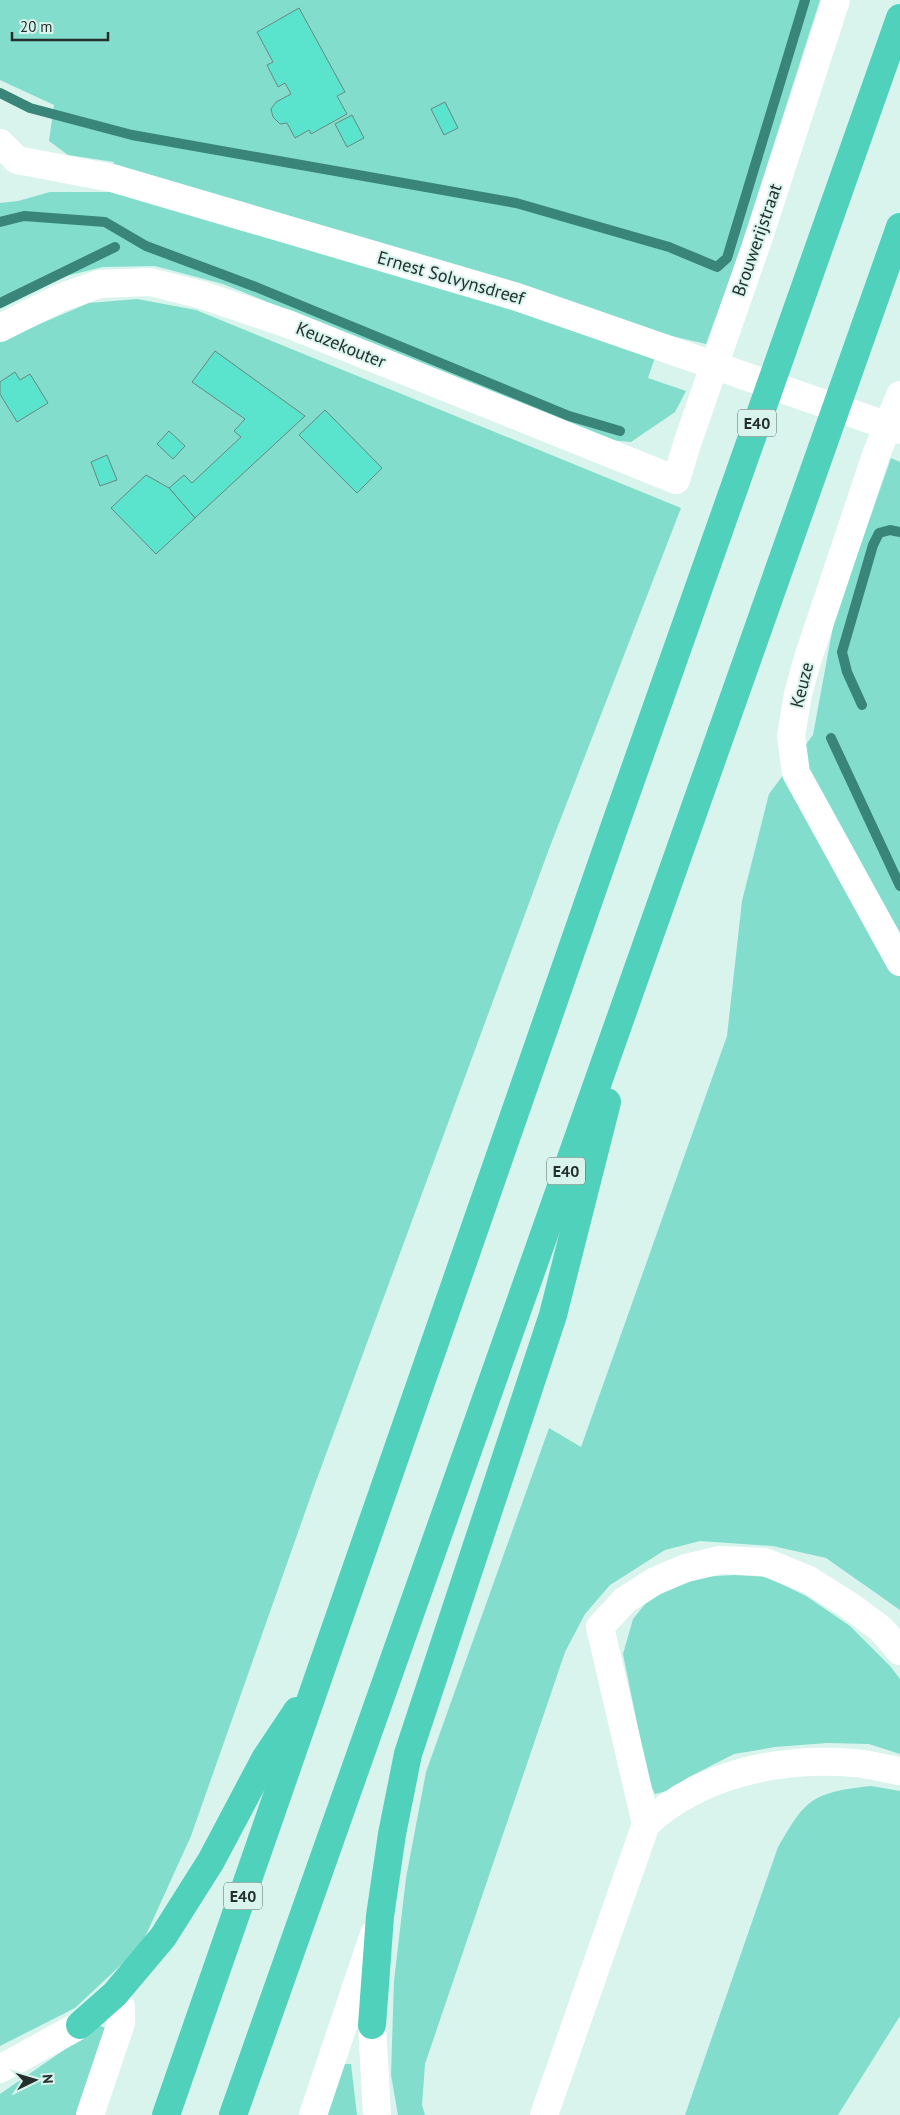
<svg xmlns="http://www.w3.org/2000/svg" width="900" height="2115" font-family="'PT Sans',sans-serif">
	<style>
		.green { fill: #82ddcc; fill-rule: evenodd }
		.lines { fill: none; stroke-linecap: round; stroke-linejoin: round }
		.stream { stroke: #3a8579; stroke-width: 10 }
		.building { fill: #5ae3cd; stroke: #6c8680 }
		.minor { stroke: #fff; stroke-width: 28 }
		.highway { stroke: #50d1bc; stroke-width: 28 }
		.labels { text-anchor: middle; stroke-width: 4; stroke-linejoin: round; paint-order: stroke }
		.shield { fill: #d8f4ed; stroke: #5a6a67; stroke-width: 1 }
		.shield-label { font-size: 16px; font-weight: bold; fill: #242f2d }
		.street-label { font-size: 18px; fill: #242f2d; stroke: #d8f4ed }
	</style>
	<rect width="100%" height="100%" fill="#d8f4ed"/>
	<g class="green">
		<path d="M0,0H820L737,259L706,344L663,334L648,378L686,391L675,412L631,442L609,440L223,284L155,266L103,267L62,277L0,309V203L18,201L50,192H110L114,162L68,155L49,141L54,105L0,80ZM299,9L345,92L337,96L347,114L311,134L309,130L295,138L287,123L280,124C263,109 275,102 291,94L285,83L278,87L267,65L273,62L257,32Z"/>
		<polygon points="137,299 196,310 681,508 549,849 315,1484 191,1836 141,1946 75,2008 0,2046 0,341 89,303"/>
		<polygon points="891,458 900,462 900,1610 826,1558 773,1546 700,1541 665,1550 610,1585 585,1614 565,1652 425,2064 422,2105 425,2115 398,2115 391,2075 394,1981 406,1878 426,1772 549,1428 581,1447 727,1036 742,901 769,794 813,735 834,621"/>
		<polygon points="734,1575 767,1577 806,1596 850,1626 891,1667 900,1679 900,1754 869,1744 827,1743 775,1747 734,1754 689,1777 667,1791 655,1794 649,1782 623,1654 633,1619 646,1603 671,1587 699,1577"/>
		<path d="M871,1786L900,1791V2016L838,2115H685L778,1847C788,1831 798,1810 814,1800C830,1790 853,1788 871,1786Z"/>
		<polygon points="99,2026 108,2028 77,2115 0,2115 0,2094"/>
		<polygon points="345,2064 351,2064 357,2115 321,2115 336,2070"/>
	</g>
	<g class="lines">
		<g class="stream">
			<polyline points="0,93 30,108 132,135 516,203 669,247 717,267 727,258 805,0"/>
			<polyline points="0,222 24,216 105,222 146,246 256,287 569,416 620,431"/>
			<polyline points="0,303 115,247"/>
			<polyline points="862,705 847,672 842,652 873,545 879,533 890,530 900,532"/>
			<polyline points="831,738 900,886"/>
		</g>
	</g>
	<g class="building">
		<polygon points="299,8 345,92 337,96 347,114 311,134 309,130 295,138 287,123 280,124 273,117 271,109 276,102 291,94 285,83 278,87 267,65 273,62 257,32"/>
		<polygon points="445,102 458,128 444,135 431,109"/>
		<polygon points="352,115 364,138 347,147 335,124"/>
		<polygon points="215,351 305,416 195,518 169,488 184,475 192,483 241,437 234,431 245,419 192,382"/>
		<polygon points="15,372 20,380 30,374 48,403 17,422 0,394 0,382"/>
		<polygon points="325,410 382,468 357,493 299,435"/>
		<polygon points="169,431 185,446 173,459 157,444"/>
		<polygon points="107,455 117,480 100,486 91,462"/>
		<polygon points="146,475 169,488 195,518 156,554 111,508"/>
	</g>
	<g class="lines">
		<g class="minor">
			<polyline points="0,143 17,160 112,178 517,297 900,430"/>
			<polyline points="0,328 60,298 99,284 150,282 202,295 288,324 676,480 688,441 760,234 836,0"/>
			<polyline points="900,395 876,455 808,658 798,694 791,736 796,773 900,962"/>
			<polyline points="646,1824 600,1627 625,1600 655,1581 686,1568 720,1560 765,1562 809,1580 850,1606 881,1629 900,1651"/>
			<polyline points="372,2025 377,2115"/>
			<polyline points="0,2069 80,2025"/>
			<polyline points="90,2115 121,2023 121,2007 115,1994"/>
			<polyline points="313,2115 374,1934"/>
			<path d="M544,2115L646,1824C701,1773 781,1757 854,1763C870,1764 885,1769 900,1771"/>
		</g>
		<g class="highway">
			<polyline points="80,2025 115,1994 163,1937 211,1861 265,1759 297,1711"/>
			<polyline points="372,2025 380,1916 392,1834 408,1754 553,1315 607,1102"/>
			<polyline points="166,2115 614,828 900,18"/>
			<polyline points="233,2115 900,227"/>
		</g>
	</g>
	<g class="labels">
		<g class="shield">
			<rect x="738" y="409.5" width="38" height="27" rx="4"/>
			<rect x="547" y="1157.5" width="38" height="27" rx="4"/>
			<rect x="224" y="1882.5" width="38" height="27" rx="4"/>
		</g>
		<g class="shield-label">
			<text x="757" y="429">E40</text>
			<text x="566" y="1177">E40</text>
			<text x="243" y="1902">E40</text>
		</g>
		<g class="street-label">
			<text transform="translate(757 240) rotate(-71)" y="6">Brouwerijstraat</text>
			<text transform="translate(451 278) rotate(16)" y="6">Ernest Solvynsdreef</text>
			<text transform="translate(341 345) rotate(22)" y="6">Keuzekouter</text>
			<text transform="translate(802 685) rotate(-76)" y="6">Keuze</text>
		</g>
	</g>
	<g transform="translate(35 2080) rotate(85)" stroke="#d8f4ed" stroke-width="4" paint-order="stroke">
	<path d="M0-4L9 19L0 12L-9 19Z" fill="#242f2d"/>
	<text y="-8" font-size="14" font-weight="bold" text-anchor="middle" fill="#242f2d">N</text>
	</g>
	<path d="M12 32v8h96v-8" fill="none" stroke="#242f2d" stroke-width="2.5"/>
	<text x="20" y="32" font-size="15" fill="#242f2d" stroke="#d8f4ed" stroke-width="4" paint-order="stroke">20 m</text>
</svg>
